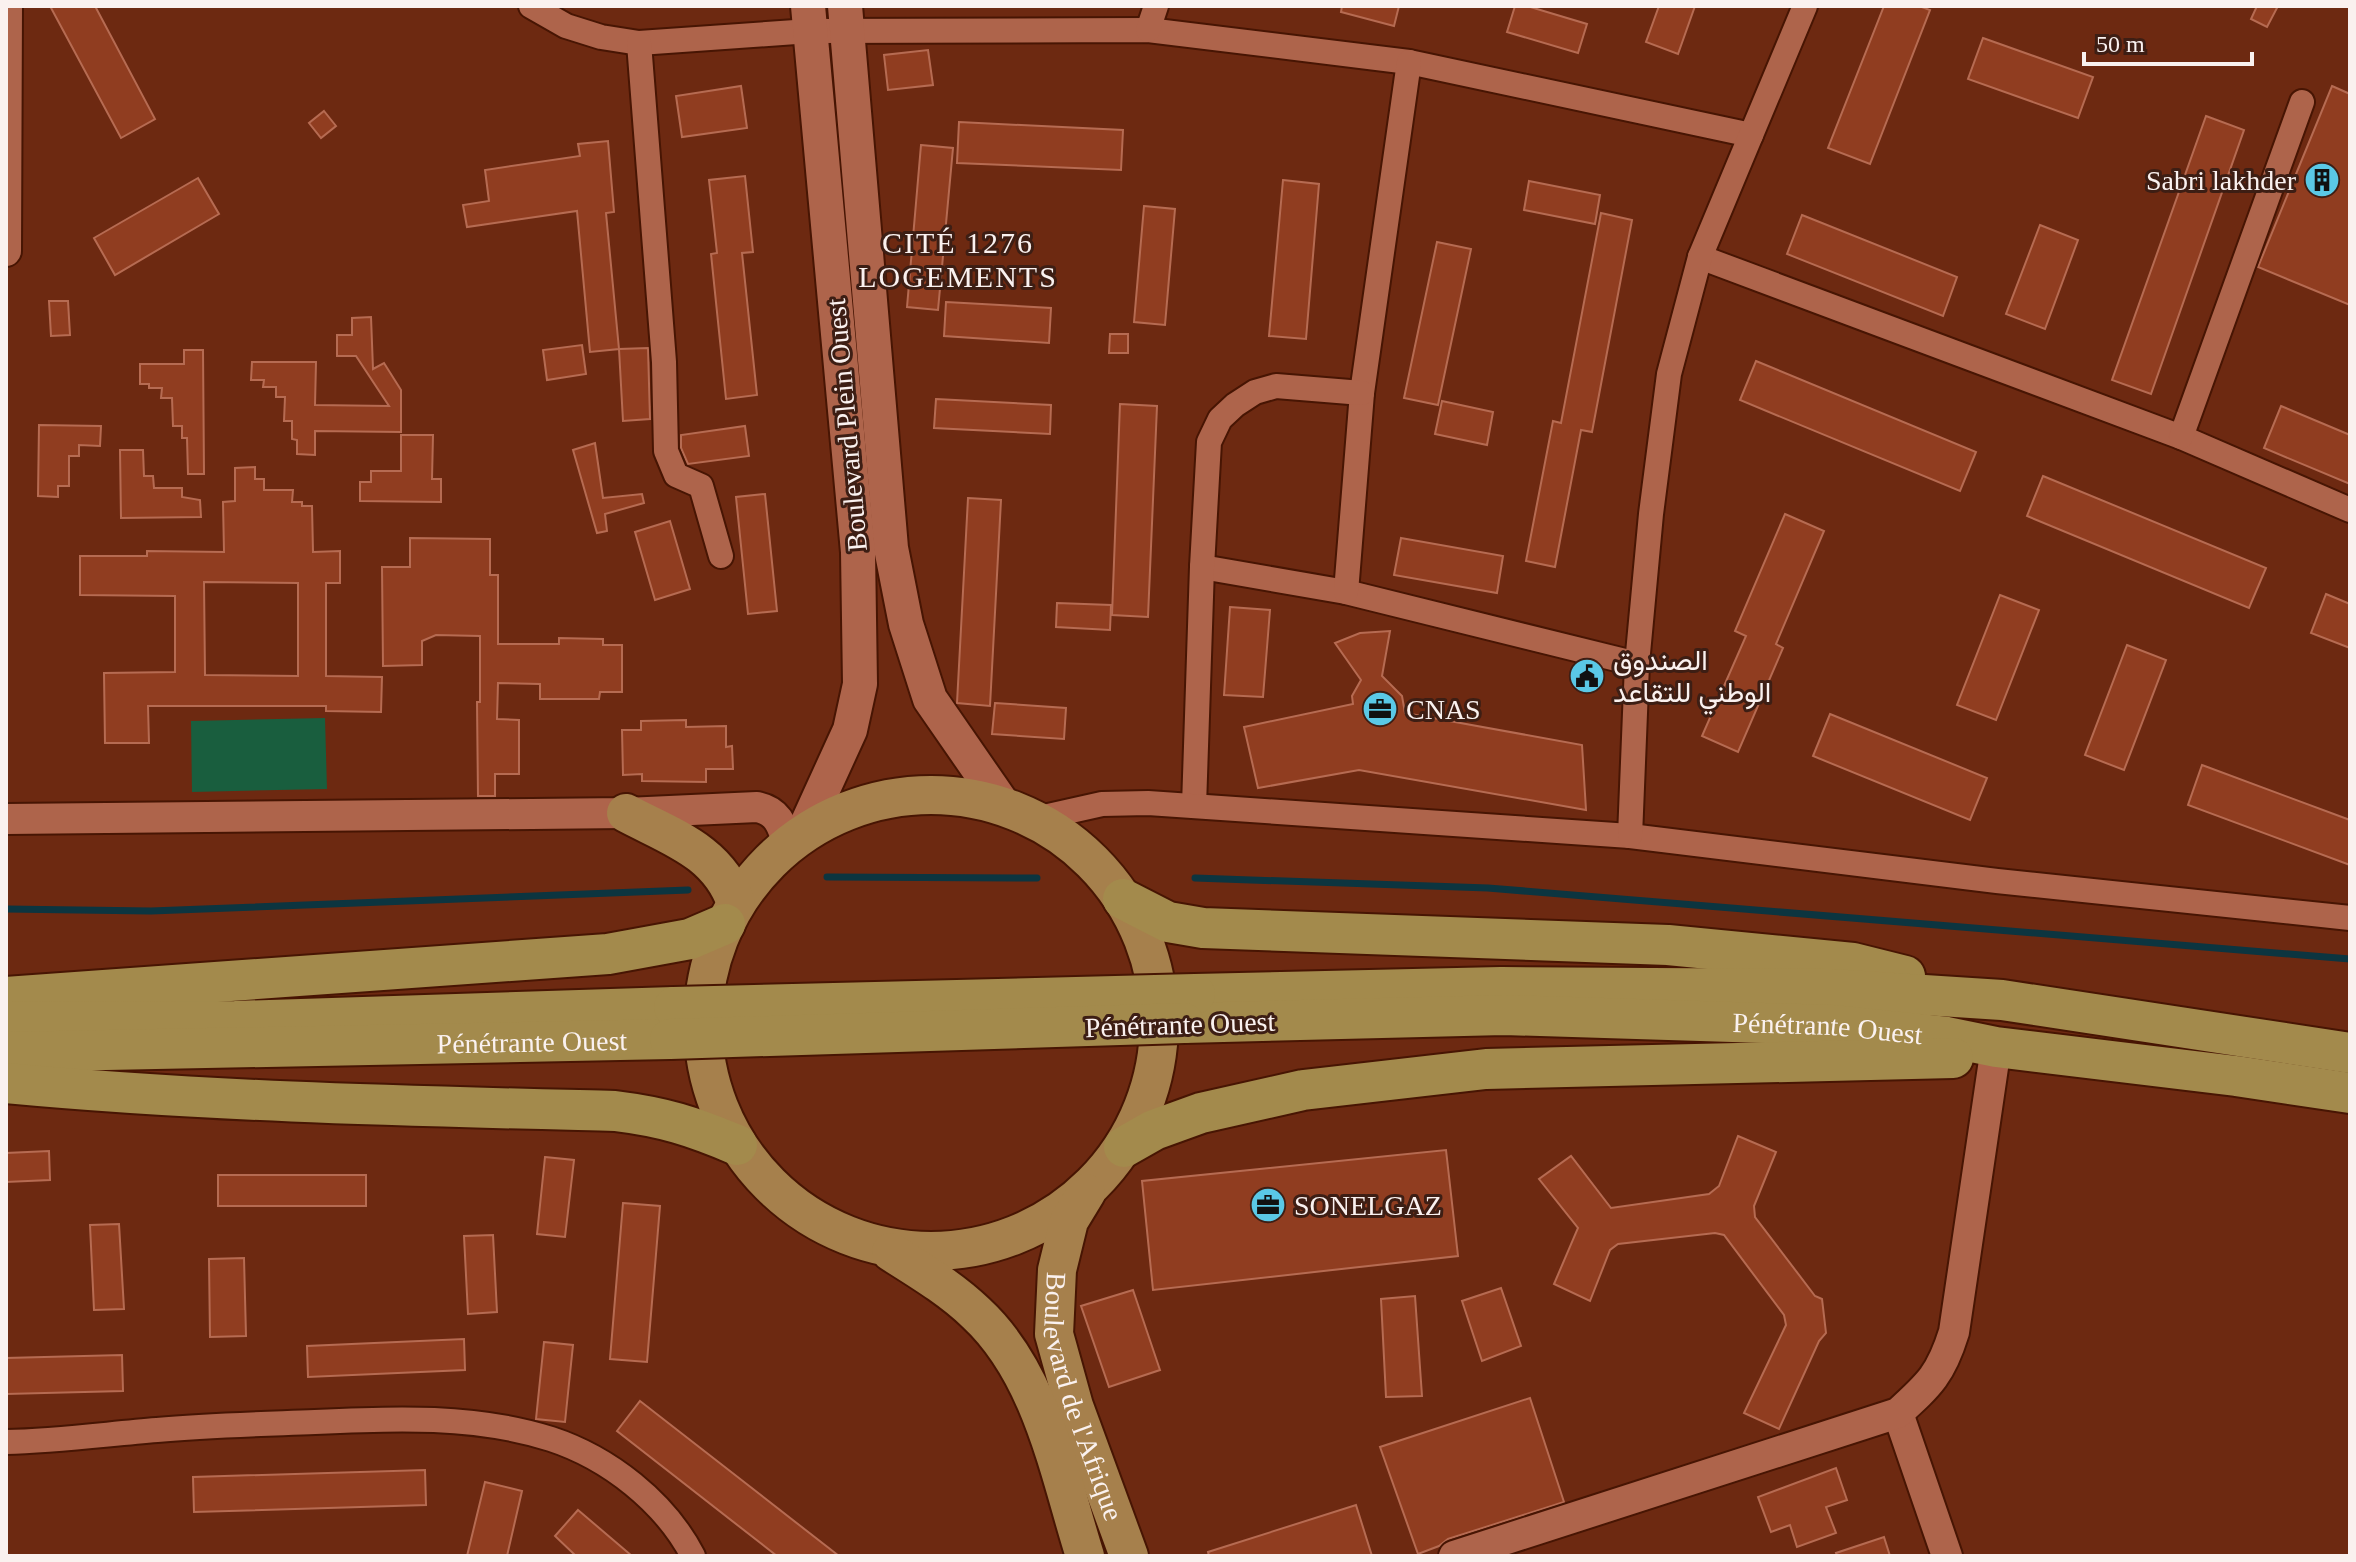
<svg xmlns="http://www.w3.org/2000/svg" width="2356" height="1562" font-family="'Times New Roman',Vazirmatn,serif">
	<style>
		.green { fill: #195e3e }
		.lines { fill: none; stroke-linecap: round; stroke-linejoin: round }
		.stream { stroke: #0c3540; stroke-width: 7 }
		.building { fill: #903d20; stroke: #b66b52; stroke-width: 2; fill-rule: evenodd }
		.minor-casing { stroke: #471503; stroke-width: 28 }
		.tertiary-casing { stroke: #471503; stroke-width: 34 }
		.secondary-casing { stroke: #471503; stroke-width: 38 }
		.primary-casing { stroke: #471503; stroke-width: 42 }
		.trunk-casing { stroke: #471503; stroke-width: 44 }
		.minor { stroke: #ae644b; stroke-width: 24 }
		.tertiary { stroke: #ae644b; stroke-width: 30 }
		.secondary { stroke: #ae644b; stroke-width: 34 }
		.primary { stroke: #a6804c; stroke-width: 38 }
		.trunk { stroke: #a38a4c; stroke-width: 40 }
		.trunk-bridge-casing { stroke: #471503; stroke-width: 44; stroke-linecap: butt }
		.trunk-bridge { stroke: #a38a4c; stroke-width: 40 }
		.labels { text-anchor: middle; stroke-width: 6; stroke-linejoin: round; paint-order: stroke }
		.poi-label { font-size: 28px; fill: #faf1ef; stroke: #3d1e14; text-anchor: start }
		.street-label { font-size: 28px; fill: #faf1ef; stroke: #3d1e14 }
		.neighbourhood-label { font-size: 30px; letter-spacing: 2px; fill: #faf1ef; stroke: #3d1e14 }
	</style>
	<rect width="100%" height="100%" fill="#6d2911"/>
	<polygon class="green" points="325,718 327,789 192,792 191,721"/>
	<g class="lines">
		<g class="stream">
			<polyline points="827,877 1037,878"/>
			<polyline points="1195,878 1488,888 2350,959"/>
			<polyline points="6,909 151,911 688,890"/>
		</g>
	</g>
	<g class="building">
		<polygon points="50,6 95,6 155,119 121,138"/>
		<polygon points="1342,6 1399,6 1394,26 1341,12"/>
		<polygon points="1515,6 1527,6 1587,24 1578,53 1507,32"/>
		<polygon points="1659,6 1695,6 1678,54 1646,42"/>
		<polygon points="1884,6 1919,6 1930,10 1870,164 1828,148"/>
		<polygon points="2257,6 2278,6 2267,27 2251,19"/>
		<polygon points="1983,38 2093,77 2078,118 1968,79"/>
		<polygon points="928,50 933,85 888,90 884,55"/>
		<polygon points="741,86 747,128 682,137 676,96"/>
		<polygon points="2332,86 2350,94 2350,305 2258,267"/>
		<polygon points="324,111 336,126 321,138 309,123"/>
		<polygon points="2206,116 2244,130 2151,394 2112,380"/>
		<polygon points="959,122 1123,130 1121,170 957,163"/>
		<polygon points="608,141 614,212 606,213 619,349 590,352 577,211 467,227 463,205 489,201 485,170 580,156 578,144"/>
		<polygon points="921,145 953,148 938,310 907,307"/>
		<polygon points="745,176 753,252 742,253 757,395 726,399 711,254 717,253 709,180"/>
		<polygon points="198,178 219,214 115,275 94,238"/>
		<polygon points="1283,180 1319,184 1306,339 1269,336"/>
		<polygon points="1529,181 1600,195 1595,224 1524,210"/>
		<polygon points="1144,206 1175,209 1165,325 1134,322"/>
		<polygon points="1601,213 1632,220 1592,432 1581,430 1555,567 1526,561 1553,421 1561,423"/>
		<polygon points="1802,215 1957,277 1943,316 1787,254"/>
		<polygon points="2040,225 2078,240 2045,329 2006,314"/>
		<polygon points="1437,242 1471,249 1438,405 1404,398"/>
		<polygon points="49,301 68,301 70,335 51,336"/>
		<polygon points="946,302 1051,308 1049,343 944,336"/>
		<polygon points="371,317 373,369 384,363 401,390 401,432 315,431 315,455 297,454 297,440 292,439 292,421 284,421 285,397 276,397 276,387 263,387 264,380 251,380 252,362 316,362 315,405 389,406 356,356 337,356 337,335 352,335 352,318"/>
		<polygon points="1110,334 1128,334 1128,353 1109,353"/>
		<polygon points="582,345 586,374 547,380 543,350"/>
		<polygon points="648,348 650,419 623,421 619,349"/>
		<polygon points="184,350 203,350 204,474 188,474 187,438 182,438 182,426 173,426 172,398 161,398 162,388 149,388 149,384 140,384 140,364 184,364"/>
		<polygon points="1756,361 1976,452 1960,491 1740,400"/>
		<polygon points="936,399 1051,405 1050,434 934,428"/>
		<polygon points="1442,401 1493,412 1487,445 1435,434"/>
		<polygon points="1120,404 1157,406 1148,617 1112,615"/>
		<polygon points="2281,406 2350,435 2350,484 2264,448"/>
		<polygon points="39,425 101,426 100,446 79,445 79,456 69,456 69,486 58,486 58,497 38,496"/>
		<polygon points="745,426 749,456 688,464 681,448 681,435"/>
		<polygon points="401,435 433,435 432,479 441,479 441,502 360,501 360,482 371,482 371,471 401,471"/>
		<polygon points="595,443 603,498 642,494 644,503 605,514 607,531 597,533 573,450"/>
		<polygon points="120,450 143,450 144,476 153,476 154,488 182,488 182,497 200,500 201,517 121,518"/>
		<path d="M255,467V479H264V490H293L292,502H302V506H312L313,552L340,551V583H326V676L382,677L381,712L326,711V706H148L149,743H105L104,673L175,672V596L80,595V556H147V551L224,552L223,502L235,501V468ZM204,582L298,583V676L205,675Z"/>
		<polygon points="2043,476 2266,568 2249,608 2027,516"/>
		<polygon points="765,494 777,611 748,614 736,497"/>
		<polygon points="968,498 1001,500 990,706 957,703"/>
		<polygon points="1785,514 1824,531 1776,644 1783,648 1738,752 1702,736 1746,636 1735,631"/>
		<polygon points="670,521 690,589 655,600 635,532"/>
		<polygon points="410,538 490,539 490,575 498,575 498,644 559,644 559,638 603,639 603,645 622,645 622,692 600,692 599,699 540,699 540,684 498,683 497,719 519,720 519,774 495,774 495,796 478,796 477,702 480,702 480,636 436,635 422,641 422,665 383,666 382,567 410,567"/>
		<polygon points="1401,538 1503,556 1497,593 1394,575"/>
		<polygon points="2326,594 2350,604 2350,648 2311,633"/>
		<polygon points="2000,595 2039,610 1996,720 1957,705"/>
		<polygon points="1057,603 1111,605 1110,630 1056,627"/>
		<polygon points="1230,607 1270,610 1263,697 1224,695"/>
		<polygon points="1390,631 1382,676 1402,696 1405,713 1582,745 1586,810 1359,770 1258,788 1244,727 1353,704 1352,696 1361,680 1335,643 1360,633"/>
		<polygon points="2127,645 2166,660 2124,770 2085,755"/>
		<polygon points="995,703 1066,708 1064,739 992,734"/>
		<polygon points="1830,714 1987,778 1970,820 1813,756"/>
		<polygon points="686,720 686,727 726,726 726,747 732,746 733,769 706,769 706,782 642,781 642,774 623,775 622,730 641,730 641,721"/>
		<polygon points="2202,765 2350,820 2350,865 2188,805"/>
		<polygon points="1738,1136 1776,1152 1754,1206 1755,1217 1815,1296 1822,1299 1826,1333 1819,1341 1779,1429 1744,1413 1786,1325 1784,1315 1724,1235 1715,1233 1618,1244 1610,1250 1590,1301 1554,1284 1578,1228 1539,1179 1571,1156 1611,1208 1709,1194 1719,1186"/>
		<polygon points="1446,1150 1458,1256 1153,1290 1142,1181"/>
		<polygon points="49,1151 50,1180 6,1182 6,1153"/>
		<polygon points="545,1157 574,1160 565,1237 537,1234"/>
		<rect x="218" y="1175" width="148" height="31"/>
		<polygon points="623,1203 660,1206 647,1362 610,1359"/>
		<polygon points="119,1224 124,1309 94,1310 90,1225"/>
		<polygon points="493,1235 497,1312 468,1314 464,1236"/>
		<polygon points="244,1258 246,1336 210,1337 209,1259"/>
		<polygon points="1501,1288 1521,1346 1482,1361 1462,1301"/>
		<polygon points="1133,1290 1160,1370 1109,1387 1081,1306"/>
		<polygon points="1415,1296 1422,1396 1386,1397 1381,1299"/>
		<polygon points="464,1339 465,1370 308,1377 307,1346"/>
		<polygon points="544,1342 573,1345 565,1422 536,1419"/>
		<polygon points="122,1355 123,1391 6,1394 6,1358"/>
		<polygon points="1530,1398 1564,1502 1448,1539 1439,1546 1418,1554 1380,1447"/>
		<polygon points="640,1401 839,1556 777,1556 617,1431"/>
		<polygon points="1836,1468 1847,1500 1826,1507 1836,1533 1797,1547 1790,1525 1771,1532 1758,1497"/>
		<polygon points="425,1470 426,1505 194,1512 193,1477"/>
		<polygon points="485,1482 522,1491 507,1556 467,1556"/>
		<polygon points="1356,1505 1372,1556 1209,1556 1208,1552"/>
		<polygon points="578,1510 632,1556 576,1556 555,1536"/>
		<polygon points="1884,1537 1890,1556 1837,1556 1836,1553"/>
	</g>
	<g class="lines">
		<defs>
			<g id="minor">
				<polyline points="531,6 566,26 601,37 639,43 810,31 1148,30 1409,62 1751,135"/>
				<polyline points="1148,30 1156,6"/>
				<polyline points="639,43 664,362 666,451 676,475 701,486 721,556"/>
				<polyline points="1700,257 2181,437 2350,510"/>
				<polyline points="2181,437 2302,102"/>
				<polyline points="1202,567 1346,592 1637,664"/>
				<polyline points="1346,592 1362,393 1409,62"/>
				<polyline points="1194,806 1202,567 1209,442 1220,419 1235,405 1255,392 1276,386 1362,393"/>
				<polyline points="1035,819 1102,804 1148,803 1630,836 1997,881 2350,918"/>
				<polyline points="1630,836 1637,664 1651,514 1669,374 1700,257 1805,6"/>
				<path d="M6,1442C57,1441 107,1434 157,1430C210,1425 263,1424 315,1422C393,1418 476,1415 551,1439C609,1458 665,1502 693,1556"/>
			</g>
			<g id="tertiary">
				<polyline points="6,251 7,6"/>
				<path d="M6,819L626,813L757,807C778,811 782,825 788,844"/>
				<polyline points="1898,1413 1947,1556"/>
				<path d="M1454,1556L1898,1413C1930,1384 1941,1374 1954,1332L1996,1047"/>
			</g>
			<g id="secondary">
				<polyline points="845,6 891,548 906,624 930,699 1004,806"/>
				<polyline points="803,833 850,730 860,684 858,552 808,6"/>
			</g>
			<g id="primary">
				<circle cx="931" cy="1023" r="228"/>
				<path d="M626,813C671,837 718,851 736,903"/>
				<path id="s1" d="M1086,1193L1069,1221L1057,1270L1054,1334L1074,1406L1129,1556"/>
				<path d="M891,1252C921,1271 951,1289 976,1313C1042,1374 1059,1474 1085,1556"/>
			</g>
			<g id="trunk">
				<polyline points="1123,899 1168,922 1203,928 1668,945 1853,963 1905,976"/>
				<polyline points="1195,994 1501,987 1831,989 2002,1000 2350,1053"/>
				<polyline points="6,997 608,954 690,939 725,924"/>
				<polyline points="6,1022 235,1021 674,1007"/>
				<path id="s2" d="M1184,1023L1504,1015L1832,1025L1947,1037L1996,1047L2236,1076L2350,1093"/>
				<path id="s3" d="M6,1052L670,1039"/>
				<path d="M6,1083C209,1102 411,1106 615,1111C664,1117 692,1126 737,1145"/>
				<polyline points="1124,1147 1154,1130 1201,1113 1303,1090 1486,1069 1953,1058"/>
			</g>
		</defs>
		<use href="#minor" class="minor-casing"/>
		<use href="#tertiary" class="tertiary-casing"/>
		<use href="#secondary" class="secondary-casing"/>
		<use href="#primary" class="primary-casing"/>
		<use href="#trunk" class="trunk-casing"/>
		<use href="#minor" class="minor"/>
		<use href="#tertiary" class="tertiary"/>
		<use href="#secondary" class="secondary"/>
		<use href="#primary" class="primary"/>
		<use href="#trunk" class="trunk"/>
		<defs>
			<g id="trunk-bridge">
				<polyline points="674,1007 1195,994"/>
				<polyline points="670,1039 1184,1023"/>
			</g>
		</defs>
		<use href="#trunk-bridge" class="trunk-bridge-casing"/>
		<use href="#trunk-bridge" class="trunk-bridge"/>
	</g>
	<defs>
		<symbol id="building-disc" viewBox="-11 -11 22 22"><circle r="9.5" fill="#5ac8e6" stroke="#3d1e14"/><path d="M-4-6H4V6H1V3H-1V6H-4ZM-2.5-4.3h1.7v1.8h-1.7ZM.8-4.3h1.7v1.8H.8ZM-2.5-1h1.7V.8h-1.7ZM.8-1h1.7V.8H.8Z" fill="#111"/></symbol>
		<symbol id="civic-disc" viewBox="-11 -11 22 22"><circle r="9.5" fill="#5ac8e6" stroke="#3d1e14"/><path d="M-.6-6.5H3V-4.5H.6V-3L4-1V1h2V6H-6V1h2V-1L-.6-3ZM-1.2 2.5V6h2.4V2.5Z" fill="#111"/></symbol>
		<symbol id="office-disc" viewBox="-11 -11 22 22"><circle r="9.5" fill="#5ac8e6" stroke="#3d1e14"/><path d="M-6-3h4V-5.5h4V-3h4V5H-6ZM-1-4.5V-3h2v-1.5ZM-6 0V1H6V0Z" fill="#111"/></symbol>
	</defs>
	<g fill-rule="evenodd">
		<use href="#building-disc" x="2302" y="160" width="40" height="40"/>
		<use href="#civic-disc" x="1567" y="656" width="40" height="40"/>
		<use href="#office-disc" x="1360" y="689" width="40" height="40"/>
		<use href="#office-disc" x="1248" y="1185" width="40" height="40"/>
	</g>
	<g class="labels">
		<g class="poi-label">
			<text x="2296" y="190" text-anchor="end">Sabri lakhder</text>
			<text x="1613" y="670">الصندوق<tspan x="1613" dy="32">الوطني للتقاعد</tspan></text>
			<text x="1406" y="719">CNAS</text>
			<text x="1294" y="1215">SONELGAZ</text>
		</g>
		<g class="street-label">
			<text transform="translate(846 425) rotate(-95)" y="10">Boulevard Plein Ouest</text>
			<text transform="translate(1180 1024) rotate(-2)" y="10">Pénétrante Ouest</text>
			<text dy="10" stroke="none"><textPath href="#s2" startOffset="644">Pénétrante Ouest</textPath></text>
			<text dy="10" stroke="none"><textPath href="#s3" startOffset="526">Pénétrante Ouest</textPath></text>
			<text dy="10" stroke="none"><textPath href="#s1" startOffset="214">Boulevard de l'Afrique</textPath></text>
		</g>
		<g class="neighbourhood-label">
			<text x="958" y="253">CITÉ 1276<tspan x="958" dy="34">LOGEMENTS</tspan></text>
		</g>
	</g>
	<rect width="2356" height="1562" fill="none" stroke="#faf1ef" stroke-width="16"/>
	<path d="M2084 52v12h168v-12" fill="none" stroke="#faf1ef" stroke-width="4"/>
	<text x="2096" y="52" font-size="24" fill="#faf1ef" stroke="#3d1e14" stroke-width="6" paint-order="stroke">50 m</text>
</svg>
